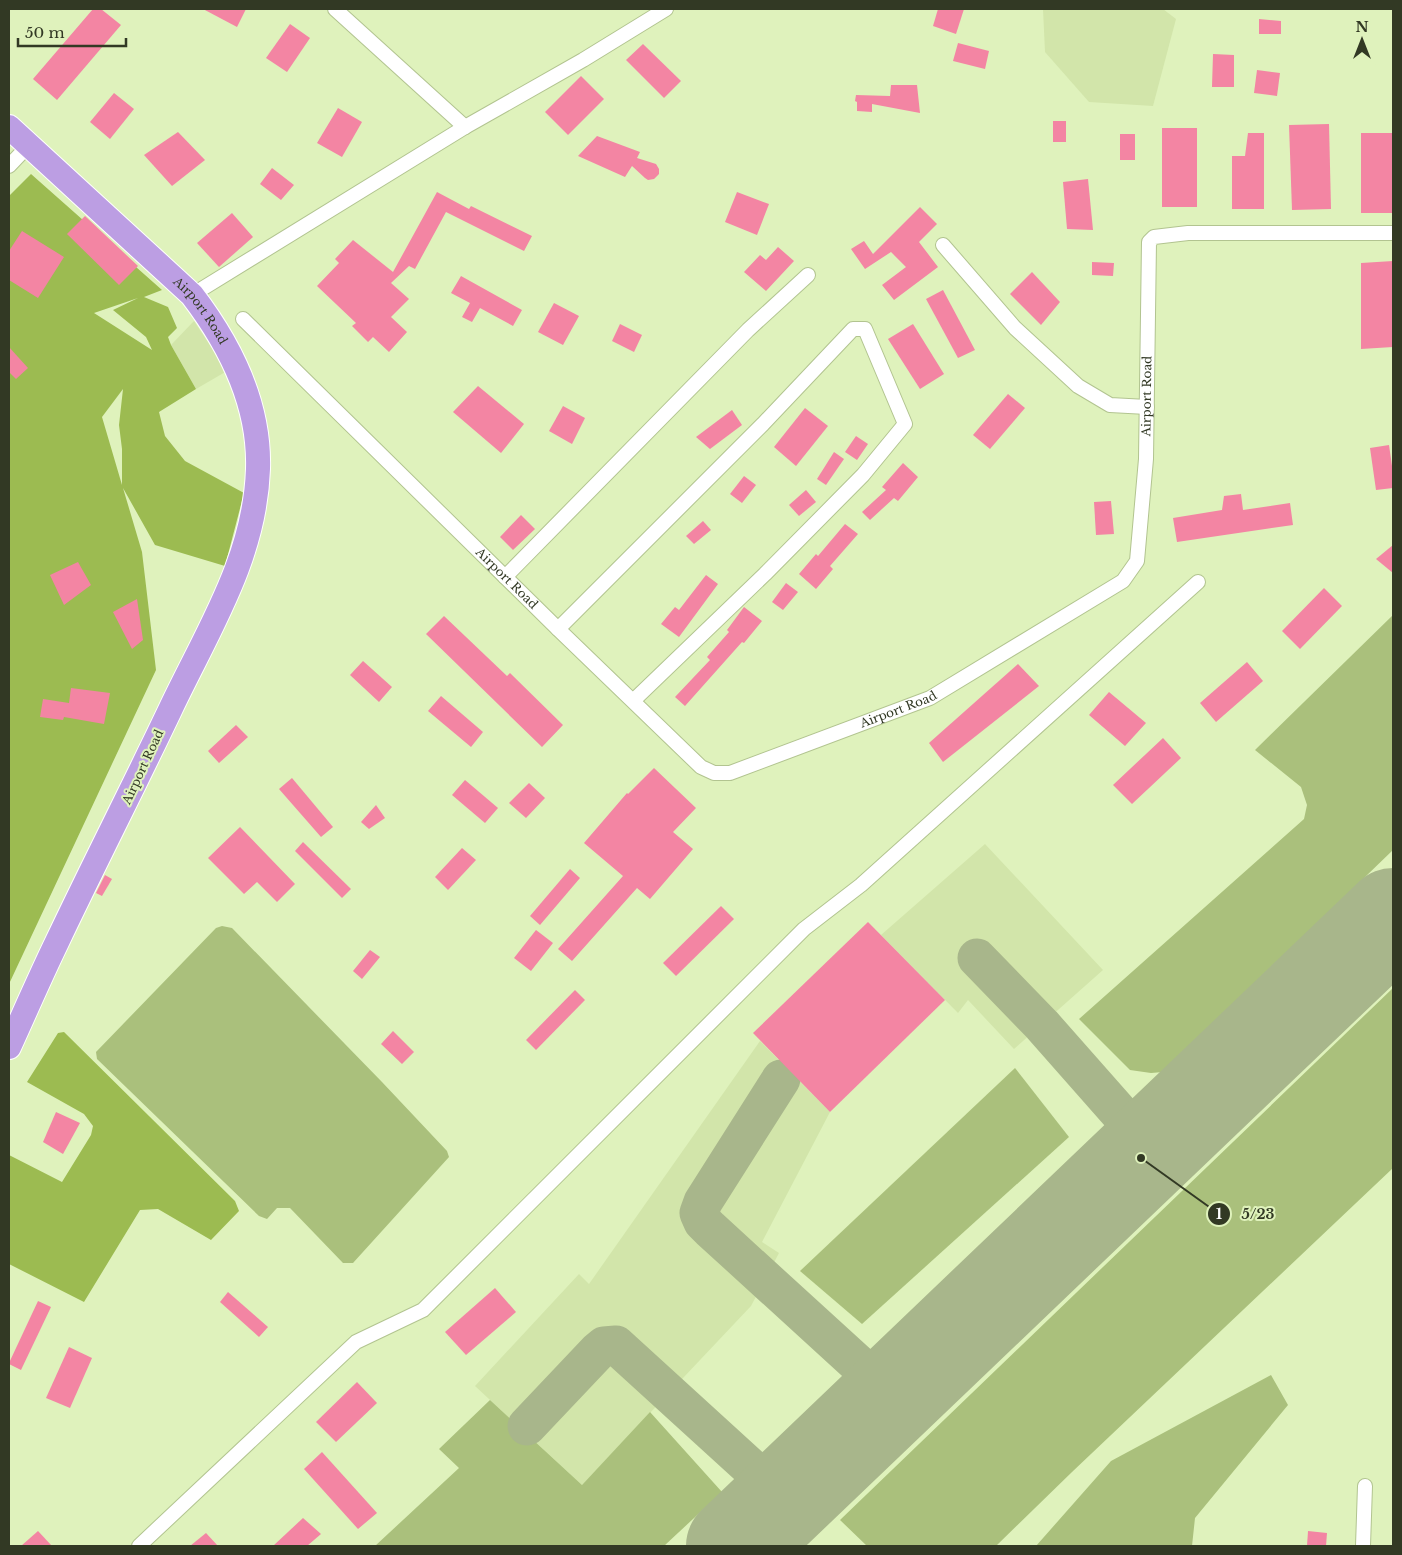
<svg xmlns="http://www.w3.org/2000/svg" width="1402" height="1555" font-family="'Libre Baskerville',serif">
	<style>
		.built { fill: #d2e5aa }
		.green { fill: #aac07c }
		.forest { fill: #9cbb51; fill-rule: evenodd }
		.lines { fill: none; stroke-linecap: round; stroke-linejoin: round }
		.taxiway { stroke: #a8b68b; stroke-width: 39 }
		.runway { stroke: #a8b68b; stroke-width: 98 }
		.building { fill: #f385a3 }
		.minor-casing { stroke: #b2c490; stroke-width: 16 }
		.trunk-casing { stroke: #fff; stroke-width: 26 }
		.minor { stroke: #fff; stroke-width: 14 }
		.trunk { stroke: #bc9ee3; stroke-width: 24 }
		.labels { text-anchor: middle; stroke-width: 4; stroke-linejoin: round; paint-order: stroke }
		.street-label { font-size: 12px; fill: #323924; stroke: #dff2bc }
		.leader { fill: none; stroke: #323924; stroke-width: 2 }
		.callout-dot { fill: #323924; stroke: #dff2bc; stroke-width: 2 }
		.mark-label { font-size: 15px; text-anchor: middle; font-weight: bold; fill: #fff }
		.callout-label { font-size: 14px; text-anchor: middle; font-weight: bold; fill: #323924; stroke: #dff2bc; stroke-width: 4; stroke-linejoin: round; paint-order: stroke }
	</style>
	<rect width="100%" height="100%" fill="#dff2bc"/>
	<g class="built">
		<polygon points="1043,9 1163,9 1176,19 1153,106 1089,102 1045,52"/>
		<polygon points="194,321 227,371 196,389 171,345"/>
		<polygon points="985,844 1103,970 1014,1049 968,1000 958,1013 881,935"/>
		<polygon points="760,1041 830,1112 762,1242 779,1253 751,1306 582,1485 475,1386 579,1274 589,1284"/>
	</g>
	<g class="green">
		<polygon points="1393,615 1393,850 1163,1072 1151,1073 1130,1070 1079,1019 1304,819 1307,805 1301,787 1255,750"/>
		<polygon points="222,926 232,928 382,1082 447,1151 449,1157 353,1263 343,1263 290,1208 277,1208 267,1219 259,1216 97,1059 96,1052 216,928"/>
		<polygon points="1393,988 1393,1168 1072,1472 996,1546 867,1546 840,1520"/>
		<polygon points="1015,1068 1069,1137 862,1324 800,1271"/>
		<polygon points="1271,1375 1288,1405 1195,1518 1192,1546 1036,1546 1111,1461"/>
		<polygon points="490,1400 582,1485 650,1412 722,1492 664,1546 375,1546 459,1468 439,1449"/>
	</g>
	<g class="forest">
		<path d="M31,174L162,290L144,297L168,307L177,328L168,337L171,345L196,389L159,412L165,436L185,461L244,493L225,566L155,545L123,488L142,552L156,670L9,984V196ZM138,298L113,310L146,337L152,350L94,313ZM123,389L119,425L122,449V485L102,417Z"/>
		<polygon points="64,1032 235,1201 239,1211 211,1240 158,1209 140,1210 84,1302 9,1264 9,1155 62,1182 91,1135 93,1126 84,1114 27,1082 58,1033"/>
	</g>
	<g class="lines">
		<g class="taxiway">
			<polyline points="977,958 1042,1025 1139,1135 1143,1142 1141,1158"/>
			<polyline points="781,1079 703,1202 699,1213 703,1222 710,1229 893,1396"/>
			<polyline points="527,1426 598,1351 604,1346 616,1345 785,1499"/>
		</g>
		<polyline class="runway" points="735,1546 1393,917"/>
	</g>
	<g class="building">
		<polygon points="93,9 101,9 121,25 57,100 33,79"/>
		<polygon points="203,9 246,9 237,27"/>
		<polygon points="938,9 964,9 956,34 933,26"/>
		<polygon points="1259,19 1281,21 1281,34 1259,34"/>
		<polygon points="290,24 310,38 287,72 266,58"/>
		<polygon points="958,43 989,51 985,69 953,61"/>
		<polygon points="643,44 681,81 664,98 626,60"/>
		<polygon points="1213,54 1234,55 1234,87 1212,87"/>
		<polygon points="1257,70 1280,73 1277,96 1254,93"/>
		<polygon points="581,76 604,99 568,135 545,112"/>
		<polygon points="891,85 917,85 920,113 872,104 872,112 857,111 857,102 855,101 856,95 890,96"/>
		<polygon points="114,93 134,109 110,139 90,122"/>
		<polygon points="338,108 362,122 342,157 317,143"/>
		<rect x="1053" y="121" width="13" height="21"/>
		<polygon points="1329,124 1331,209 1292,210 1289,125"/>
		<rect x="1162" y="128" width="35" height="79"/>
		<polygon points="178,132 205,160 172,186 144,155"/>
		<polygon points="1248,133 1264,133 1264,209 1232,209 1232,156 1245,156"/>
		<rect x="1361" y="133" width="32" height="80"/>
		<rect x="1120" y="134" width="15" height="26"/>
		<polygon points="597,136 640,152 637,158 656,164 659,169 659,174 654,179 648,180 645,178 632,166 625,177 578,156"/>
		<polygon points="272,168 294,185 281,200 260,184"/>
		<polygon points="1088,179 1093,230 1067,229 1063,182"/>
		<polygon points="437,192 469,209 471,206 532,236 524,251 446,212 415,269 409,266 391,283 409,299 391,317 407,332 389,352 373,337 368,342 352,326 356,323 317,286 339,263 335,259 353,240 393,272"/>
		<polygon points="737,192 769,204 757,235 725,222"/>
		<polygon points="920,207 937,224 919,242 938,267 894,300 882,285 906,267 891,252 865,269 851,249 864,241 873,254"/>
		<polygon points="232,213 253,237 219,267 197,243"/>
		<polygon points="85,216 138,266 119,285 67,234"/>
		<polygon points="22,231 64,257 38,298 9,280 9,251"/>
		<polygon points="778,247 794,261 766,291 744,272 760,255 766,260"/>
		<polygon points="1393,261 1393,347 1361,349 1361,263"/>
		<polygon points="1092,262 1114,263 1113,276 1092,275"/>
		<polygon points="1032,272 1060,302 1041,325 1010,294"/>
		<polygon points="461,276 522,310 513,326 480,308 472,322 462,317 470,303 451,293"/>
		<polygon points="943,290 975,350 958,358 926,299"/>
		<polygon points="554,303 579,316 563,345 538,332"/>
		<polygon points="620,324 642,335 634,352 612,341"/>
		<polygon points="913,324 944,374 920,389 888,339"/>
		<polygon points="9,347 28,368 16,379 9,372"/>
		<polygon points="478,386 524,424 501,453 453,412"/>
		<polygon points="1008,394 1025,408 990,449 973,435"/>
		<polygon points="563,406 585,418 572,444 549,431"/>
		<polygon points="805,408 828,426 796,466 774,447"/>
		<polygon points="732,410 742,425 710,449 696,437"/>
		<polygon points="856,436 868,444 857,460 845,452"/>
		<polygon points="1389,445 1393,473 1393,488 1376,490 1370,448"/>
		<polygon points="834,452 844,459 826,485 817,479"/>
		<polygon points="903,463 918,477 898,501 894,498 870,520 862,512 886,490 882,487"/>
		<polygon points="744,476 756,485 742,503 730,494"/>
		<polygon points="806,490 816,502 799,516 789,505"/>
		<polygon points="1241,494 1243,510 1290,503 1293,525 1177,542 1173,518 1222,510 1224,496"/>
		<polygon points="1111,501 1114,534 1096,535 1094,502"/>
		<polygon points="521,515 535,529 513,550 500,537"/>
		<polygon points="703,521 711,530 694,544 686,536"/>
		<polygon points="845,524 858,534 830,566 833,569 816,589 799,574 816,554 818,556"/>
		<polygon points="1393,545 1393,573 1376,559"/>
		<polygon points="78,562 91,585 64,605 50,575"/>
		<polygon points="706,575 718,584 679,637 661,624 675,607 679,610"/>
		<polygon points="786,583 798,592 783,610 772,602"/>
		<polygon points="1324,588 1342,606 1300,649 1282,631"/>
		<polygon points="137,599 143,640 132,649 113,612"/>
		<polygon points="744,607 762,621 744,643 742,642 685,706 675,697 710,660 707,657 729,632 727,630"/>
		<polygon points="444,616 507,676 510,673 563,725 542,747 426,634"/>
		<polygon points="363,661 392,687 379,702 350,675"/>
		<polygon points="1247,662 1263,681 1216,722 1200,703"/>
		<polygon points="1018,664 1039,686 943,762 929,743"/>
		<polygon points="71,688 110,693 104,724 64,717 63,720 40,717 43,699 69,703"/>
		<polygon points="1109,692 1146,723 1125,746 1089,715"/>
		<polygon points="441,696 483,732 471,747 428,711"/>
		<polygon points="236,725 248,737 219,763 208,751"/>
		<polygon points="1163,738 1181,758 1132,804 1113,785"/>
		<polygon points="654,768 696,808 673,832 693,849 650,899 637,888 572,961 558,949 623,876 584,843 627,793 628,794"/>
		<polygon points="292,778 333,827 321,837 279,789"/>
		<polygon points="465,780 498,808 485,823 452,795"/>
		<polygon points="529,783 545,798 526,818 509,803"/>
		<polygon points="376,805 385,818 369,829 361,822"/>
		<polygon points="240,827 295,884 277,902 257,882 244,894 208,858"/>
		<polygon points="303,842 351,889 342,898 295,851"/>
		<polygon points="462,848 476,860 448,890 435,877"/>
		<polygon points="570,869 580,878 540,925 530,916"/>
		<polygon points="105,875 112,879 102,896 96,893"/>
		<polygon points="721,906 734,919 676,976 663,963"/>
		<polygon points="868,922 945,1000 830,1112 753,1033"/>
		<polygon points="536,930 553,943 531,971 514,958"/>
		<polygon points="370,950 380,957 362,979 353,971"/>
		<polygon points="575,990 585,1000 536,1050 526,1040"/>
		<polygon points="393,1031 414,1052 402,1064 381,1044"/>
		<polygon points="56,1112 80,1123 63,1154 43,1142"/>
		<polygon points="495,1288 516,1312 466,1355 445,1332"/>
		<polygon points="228,1292 268,1327 259,1337 220,1302"/>
		<polygon points="38,1301 51,1307 21,1370 9,1364 9,1363"/>
		<polygon points="69,1347 92,1358 70,1408 46,1398"/>
		<polygon points="357,1382 377,1403 336,1442 316,1422"/>
		<polygon points="322,1452 377,1513 358,1529 304,1469"/>
		<polygon points="303,1518 321,1534 307,1546 273,1546"/>
		<polygon points="38,1531 52,1546 21,1546"/>
		<polygon points="1308,1531 1327,1533 1326,1546 1307,1546"/>
		<polygon points="206,1533 218,1546 190,1546"/>
	</g>
	<g class="lines">
		<defs>
			<g id="minor">
				<polyline points="335,9 465,127"/>
				<polyline points="9,166 28,146"/>
				<polyline points="943,245 1015,328 1078,386 1110,405 1147,407"/>
				<polyline points="192,295 465,127 583,60 666,9"/>
				<path id="s1" d="M243,319L558,629L701,767L714,773H730L930,698L1123,581L1137,561L1146,459L1149,242L1154,237L1188,233H1393"/>
				<polyline points="505,577 748,330 808,275"/>
				<polyline points="558,629 763,424 853,329 865,329 905,424 863,475 765,574 634,700"/>
				<polyline points="139,1546 356,1342 423,1310 804,929 861,885 1198,582"/>
				<polyline points="1363,1546 1365,1486"/>
			</g>
			<g id="trunk">
				<path id="s2" d="M9,127L192,295C231,346 260,404 258,469C255,558 208,630 171,708C134,786 94,864 57,942C40,977 25,1012 9,1047"/>
			</g>
		</defs>
		<use href="#minor" class="minor-casing"/>
		<use href="#trunk" class="trunk-casing"/>
		<use href="#minor" class="minor"/>
		<use href="#trunk" class="trunk"/>
	</g>
	<g class="labels">
		<g class="street-label">
			<text dy="4" stroke="none"><textPath href="#s2" startOffset="266">Airport Road</textPath></text>
			<text dy="4" stroke="none"><textPath href="#s1" startOffset="1300">Airport Road</textPath></text>
			<text dy="4" stroke="none"><textPath href="#s1" startOffset="370">Airport Road</textPath></text>
			<text dy="4" stroke="none"><textPath href="#s1" startOffset="851">Airport Road</textPath></text>
			<text transform="translate(143 767) rotate(-65)" y="4">Airport Road</text>
		</g>
	</g>
	<path class="leader" d="M1141 1158L1219 1214"/>
	<g class="callout-dot">
		<circle cx="1141" cy="1158" r="5"/>
		<circle cx="1219" cy="1214" r="12"/>
	</g>
	<g class="mark-label">
		<text x="1219" y="1219">1</text>
	</g>
	<g class="callout-label">
		<text x="1258" y="1219">5/23</text>
	</g>
	<rect width="1402" height="1555" fill="none" stroke="#323924" stroke-width="20"/>
	<g transform="translate(1362 40)" stroke="#dff2bc" stroke-width="4" paint-order="stroke">
	<path d="M0-4L9 19L0 12L-9 19Z" fill="#323924"/>
	<text y="-8" font-size="14" font-weight="bold" text-anchor="middle" fill="#323924">N</text>
	</g>
	<path d="M18 38v8h108v-8" fill="none" stroke="#323924" stroke-width="2.5"/>
	<text x="25" y="38" font-size="15" fill="#323924" stroke="#dff2bc" stroke-width="4" paint-order="stroke">50 m</text>
</svg>
